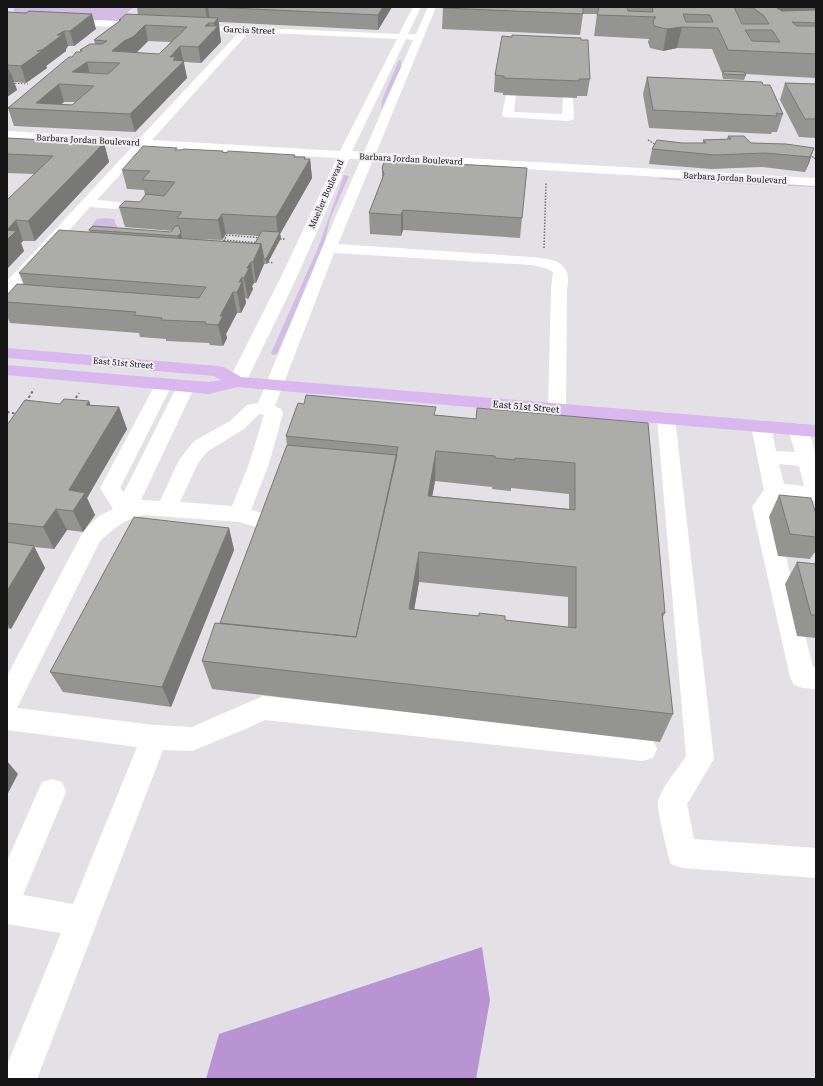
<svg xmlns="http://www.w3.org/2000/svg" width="823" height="1086" font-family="'Source Serif 4',serif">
	<rect width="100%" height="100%" fill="#e3e1e5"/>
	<path fill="#d3bde5" d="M13,7H134L117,21L16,18Z
		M399,60H401V67L381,110L382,100Z
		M344,175L349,176L330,219L323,248L277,354L273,355L271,353L318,248Z
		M661,178L816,185V187L717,183L658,179Z
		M105,218L114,219L118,229L87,231L97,219Z"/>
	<path fill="#b894d3" d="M482,947L490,1000L476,1079H206L219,1034Z"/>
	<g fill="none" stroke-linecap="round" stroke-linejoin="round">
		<path stroke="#727173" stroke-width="1" stroke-dasharray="1.5 1.5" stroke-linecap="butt" d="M12,83L28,84"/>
		<path stroke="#727173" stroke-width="1.5" stroke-dasharray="1.5 1.5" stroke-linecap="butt" d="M648,140L656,145
			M809,157H814L816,161
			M280,239H285
			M224,240L259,243
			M221,242H223L227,235L262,238
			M544,248L546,183
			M268,262L273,263"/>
		<path stroke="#727173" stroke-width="2" stroke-dasharray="2.5 2.5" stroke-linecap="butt" d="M26,402L34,389
			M73,402L79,393
			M7,412L18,414"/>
		<path fill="#fff" fill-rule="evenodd" d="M413,7H421L408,34H416L428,7H436L376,153L816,178V186L373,160L338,244L532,257C554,259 573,262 567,289L566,409L564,413L557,415L550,413L548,409L551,289L553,272L545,268L532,265L334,253L275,406L281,409L283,413L269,464L251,510L278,517L281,523L278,529L270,531L239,522L144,515C124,519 115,528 100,541L17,708L154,725L192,727L263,696L643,737L653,740L657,749L653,758L643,761L265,720L241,731L192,751L163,750L37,1079H7V1065L61,933L7,924V861L42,782L52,779L62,782L66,792L23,895L73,904L137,747L7,730V676L84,530L99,516L113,509L100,488L157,381L163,380L169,381L172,385L120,488L124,492L177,386L180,382L186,380L192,382L195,386L141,500L160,501L179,460L194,441L230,421L247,405L258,403L322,248L361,159H349L296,279L246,382L243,386L237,387L231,386L228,382L280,279L337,158L145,147L97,200L119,202L121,205L119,208L114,209L90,207L13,293L7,295V281L133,146L7,139V131L139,139L239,32L190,30L187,29L185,27L187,25L399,34ZM249,32L397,39L340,151L152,140ZM406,39L413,40L364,152L352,151ZM259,414L264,415L249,464L232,506L180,502L198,463L208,451L244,429Z
			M39,18L146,22L150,25L146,28L39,24L7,26V20Z
			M511,92L516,95L514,112L562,114L563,98L564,96H572L573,98L574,118L572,120L568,121L504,117L502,115L506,95Z
			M666,412L673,414L675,418L714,759L687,804L694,839L816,848V878L682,868L671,864C668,855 656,808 658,801C662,787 678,769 686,756L657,418L659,414Z
			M761,420L768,422L771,426L776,451L795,452L788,429L791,425L798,423L805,425C819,447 816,476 816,501L780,499L774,508L813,667H816V689L803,688L794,685L790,677L752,507L764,490L751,426L754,422ZM779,464L799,466L804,486L784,484Z"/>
		<path fill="#d9b8f0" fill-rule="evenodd" d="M7,348L218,366L224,367L241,377L816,425V437L237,387L209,394L7,375V365L209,382L221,380L214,376L7,358Z"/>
	</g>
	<path fill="#949491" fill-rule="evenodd" d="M137,7H392L378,30L219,22L220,34V35L221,42L201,63L184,62L187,78L135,132L14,126L8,108L72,57L80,52H81L80,50L95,44L94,40L119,21V20L138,15ZM148,41L171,42L159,54L136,53ZM64,102H75L72,105L61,104Z
		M443,7H816V78L745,74L746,75L744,80L723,79L722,75V73L712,49L677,48L663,51L650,48L648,42L649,39L594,36L597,14H583L580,35L442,29Z
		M7,12L96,29L74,46H68L66,49V51L46,66L47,68L26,83L14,82L17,90L7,97Z
		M495,75L590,79L587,96H577V98L503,95V93L494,92Z
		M647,77L763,85L783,114L777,132H772L771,134L649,128L643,94Z
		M785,83L816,84V138L799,137L780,100Z
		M728,136L751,143L814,148L809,163L805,172L761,167L711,169L649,164L652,149L682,143H703V140L727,139Z
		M7,138L104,143L109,162L35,241H23L21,243L24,251L7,269V200L35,174L7,173Z
		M177,150L305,157V159H310L312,178L280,234L281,238L267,264H264L256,283H254L252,286L253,289L248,299L245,298V299L246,303L241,313H237L226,334L227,338L223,346L210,345L209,343L166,341V339L140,337L139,333L10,323L7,316V295L24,285L19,273L90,232L89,230L171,232L172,231L125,227L119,207L140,202L145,195L144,190L127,189L122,170ZM226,234L259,236L255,243L193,239L222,240Z
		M382,168H527L520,238L403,230L401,236L370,234L369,213L382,179Z
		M89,401L90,405L119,407L127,429L87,498L95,515L83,532L67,530L54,549L34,547L45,568L11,629L7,628V425L60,404Z
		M436,415L476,419L648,423L665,613L662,619L673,714L660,742L212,689L202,661L220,623L287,445L286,436ZM435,481L492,487V489L511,491V488L569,494V509L432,496ZM419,582L568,597V627L505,620L414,610Z
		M779,495L816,514V553H814L810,559L778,556L769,517Z
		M229,528L234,550L171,707L63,692L50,672Z
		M797,562L816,564V638L797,636L785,584Z"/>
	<path fill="#787876" d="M205,7H208L210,22L209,23L210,34L215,30L214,23L218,18L220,34V35L221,42L201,63L198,47L205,26L208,23Z
		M383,7H392L378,30V15Z
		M747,7H816V23L792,22L776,10Z
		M92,14L96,29L74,46L70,31Z
		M145,25L148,41L136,53L112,51L124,41Z
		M682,27L677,48L663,51L667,29Z
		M64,31L68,46L66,49V51L46,66L47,68L26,83L21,66L37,51Z
		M180,46L187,78L135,132L130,114L170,57Z
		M87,62L91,79L72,72Z
		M7,66L10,74L11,73L17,90L7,97Z
		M59,84L64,102L54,110L36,103Z
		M104,143L109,162L35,241L28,221Z
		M814,148L809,163L805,172L810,157Z
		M305,157L306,166L310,159L312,178L280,234L281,238L267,264L266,259L278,237L276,217Z
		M403,210V230L401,236V215Z
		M222,214L226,234L222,240L218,220Z
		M16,220L23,241L21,243L24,251L7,269V230Z
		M181,233L182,238L179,242L178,236Z
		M261,244L264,264L256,283L253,262Z
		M251,262L254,283L252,286L253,289L248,299L244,278L247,268Z
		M242,277L246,303L241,313L237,292L239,282Z
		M233,292L237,313L226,334L227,338L223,346L218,325L220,316Z
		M89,401L97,423L86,405Z
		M119,407L127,429L87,498L95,515L83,532L73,511L69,490Z
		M436,451L435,481L427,526L428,496Z
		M56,509L67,530L54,549L43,527Z
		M229,528L234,550L171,707L162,687Z
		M34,546L45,568L11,629L7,623V591Z
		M419,552V582L409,638V609Z
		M7,761L18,774L7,795Z"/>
	<path fill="#acaca9" stroke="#787876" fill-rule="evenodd" d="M211,7H383L378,15Z
		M443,7H583V14L443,8Z
		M599,7H627L628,11L653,12L652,7H785L777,8L782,11L816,10V23L792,22L797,26H816V54L728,50L718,28L682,27L667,29L654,26L653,21L656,17L597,15ZM734,7L753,8L764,16L769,24H742ZM683,14L710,15L713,22H686ZM745,30H772L780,42L752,41Z
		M29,11L92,14L70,31H64L57,35H62L42,50L37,51H42L21,66L7,65V12L26,13Z
		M126,14L218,18L214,23H209L205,26H218L198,47L180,46L170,57H176L173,60L184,61L130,114L8,108L69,57H72L76,52H80L82,51L80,50L90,44H102L107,41L94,40L121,20H119ZM145,25L187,27L159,54L112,51L124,41L133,37ZM87,62L120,63L108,74L72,72ZM59,84L94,86L72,105L36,103Z
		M512,35L581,38V40H588L590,79H579V81L504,78V76L495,75L502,36L512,37Z
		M723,71L744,72L746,75L724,74Z
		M7,73H11L7,75Z
		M647,77L762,82L763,85H770L783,114L776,113L777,116L653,110Z
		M785,83L816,84V119H805Z
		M728,136H744L751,143L786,144L814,148L810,157L765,153L715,155L652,149L657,140L682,143H706L703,140L731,139Z
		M7,138L104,143L28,221L16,220L7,230V200L53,156L7,154Z
		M143,146L177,148L175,150H182L183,149L223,151L222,152L227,153L228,151L295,155L294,157H305L304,159H310L276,217L222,214L218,220L177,218L182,212L119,207L125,201L140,202L146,194L164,196L175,182L142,180L150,171L122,170Z
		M385,160L527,168L522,218L403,210L401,215L369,213L384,174L382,168Z
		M93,226L171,232L175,226H179L181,233L178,236L89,230Z
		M7,230L16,231L7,240Z
		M59,230L261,244L253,262H251L247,268H249L244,278L242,277L239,282H242L237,292H233L220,316H223L218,325L205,324L206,322L161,320L162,318L134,315L136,312L7,302V295L17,284L199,298L206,287L19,273Z
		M262,231L280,232L266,259H264L261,244L255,243Z
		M306,395L436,407L434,415L476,419L477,408L648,423L665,613H662L673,714L202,661L215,623L356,637L398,447L286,436L298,403L304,404ZM436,451L495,456V458L515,460V458L575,463V510L428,496ZM419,552L576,567V628L505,620V616L479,613V616L409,609Z
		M64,399L89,401L86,405L119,407L69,490L85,493L73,511L56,509L43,527L7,523V425L25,400L60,404Z
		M287,445L397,455L356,637L220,623Z
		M779,495L811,498L816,514V537L790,534Z
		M134,517L229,528L162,687L50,672Z
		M7,542L34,546L7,591Z
		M797,562L816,564V615H811Z"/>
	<g text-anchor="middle" stroke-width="4" stroke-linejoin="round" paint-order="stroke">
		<g font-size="9" fill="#141415" stroke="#f0eef2">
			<text transform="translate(249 30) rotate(2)" y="3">Garcia Street</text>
			<text transform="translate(88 140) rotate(3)" y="3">Barbara Jordan Boulevard</text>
			<text transform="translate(411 159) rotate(3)" y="3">Barbara Jordan Boulevard</text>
			<text transform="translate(735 178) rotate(3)" y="3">Barbara Jordan Boulevard</text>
			<text transform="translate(326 194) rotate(-66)" y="3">Mueller Boulevard</text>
			<text transform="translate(123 363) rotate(5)" y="3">East 51st Street</text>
		</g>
		<g font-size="10" fill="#141415" stroke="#f0eef2">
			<text transform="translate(526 406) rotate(5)" y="4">East 51st Street</text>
		</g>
	</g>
	<rect width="823" height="1086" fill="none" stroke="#141415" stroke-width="16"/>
</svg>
